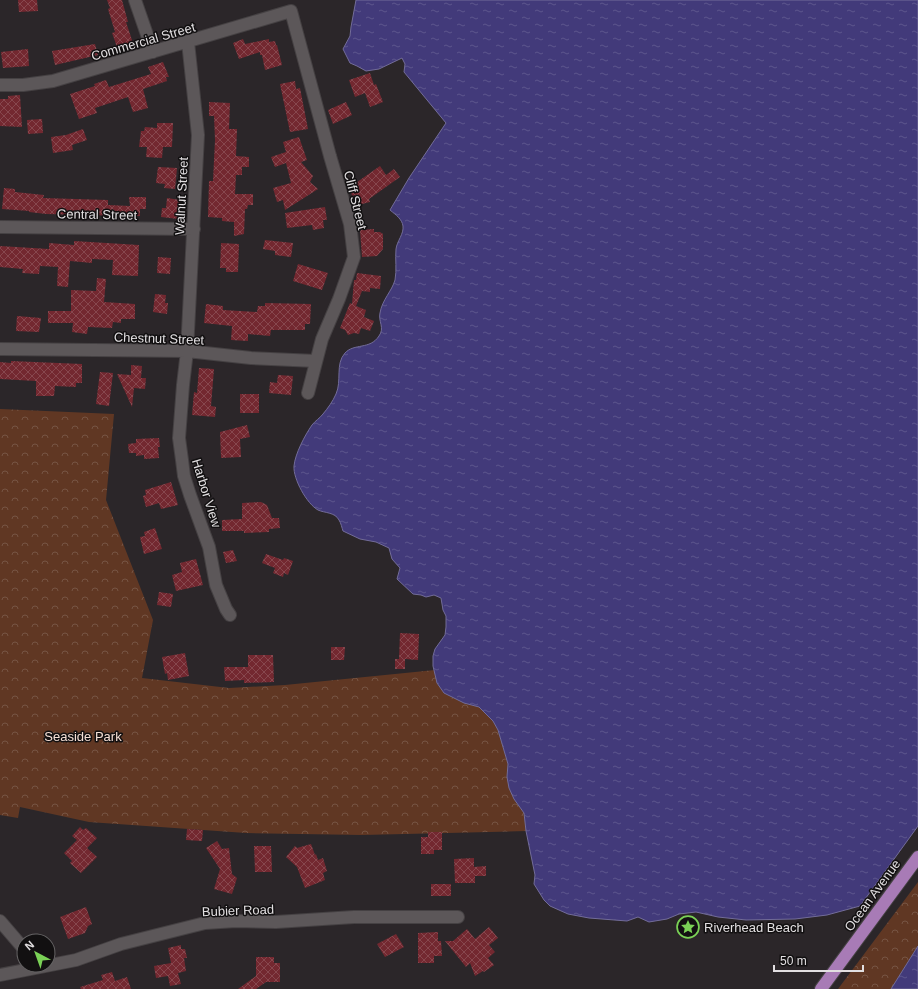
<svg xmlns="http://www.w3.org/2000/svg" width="918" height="989" font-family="Arial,sans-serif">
	<defs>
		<pattern id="forest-crowns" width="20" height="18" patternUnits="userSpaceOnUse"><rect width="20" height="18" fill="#603723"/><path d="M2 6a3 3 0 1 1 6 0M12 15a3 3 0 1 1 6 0" fill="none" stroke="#765443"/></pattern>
		<pattern id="water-ripples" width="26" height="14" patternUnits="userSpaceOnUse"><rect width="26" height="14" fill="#423a7a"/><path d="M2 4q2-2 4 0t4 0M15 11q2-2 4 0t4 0" fill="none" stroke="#5d568d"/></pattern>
		<pattern id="building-cross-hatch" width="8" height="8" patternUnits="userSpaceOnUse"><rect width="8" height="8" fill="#732830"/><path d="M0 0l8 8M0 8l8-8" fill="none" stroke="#87474e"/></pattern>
	</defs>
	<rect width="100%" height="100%" fill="#2b2629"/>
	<path fill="url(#forest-crowns)" d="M0,409L114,414L106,500L153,620L142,678L229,688L285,685L435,670L437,683L444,693L464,703L479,707L493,721L498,730L508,764L507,777L514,799L524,813L526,831L362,835L246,833L89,822L20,807L18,818L0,815Z
		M918,882V946L891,989H838Z"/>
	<path fill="url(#water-ripples)" stroke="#726c99" d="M356,0H918V826L860,906L827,915L795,919L746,920L718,917L696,912L679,914L667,919L649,922L638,917L627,921L589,918L568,914L550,906L544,900L534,884L535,875L526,831L524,813L514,799L509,788L507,777L508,764L498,730L493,721L479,707L464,703L444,693L437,683L433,666V656L435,649L445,635L446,627V616L443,610L441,598L434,595L426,597L421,595L413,594L397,579L400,568L392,559L389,548L376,542L360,539L343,531C342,528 341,523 339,520C335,512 324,513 318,510C307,504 293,479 294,466C295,454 305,435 312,425C315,421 320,418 323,414C328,408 333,401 336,394C342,381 335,364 345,353C354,343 370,350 379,336C385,328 378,321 380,313C382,300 392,291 395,280C397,270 395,259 396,249C397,241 404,234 403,226C402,219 396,215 390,210L409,178L446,123L404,72L405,64L402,58L379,69L366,71L357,66L350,63L343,49L350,36L351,27Z
		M918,946V989H891Z"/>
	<path fill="url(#building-cross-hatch)" d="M18,0H37L38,11L19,12Z
		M107,0H122L128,22H126L133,43L117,47L112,33L115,32L108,9L110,8Z
		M243,39L245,44L269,39V42L275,41L276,45H277L282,65L265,70L262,55H260V52L239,59L233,43Z
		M95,44L98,55L55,65L52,51Z
		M28,49L29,66L3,68L1,52Z
		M163,62L169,77H166L167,81L143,89L148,108L133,112L128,97L95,108L97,113L79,119L70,94L95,86L94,84L106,80L109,87L151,74L148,67Z
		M370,73L374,85L376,84L383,102L370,107L365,93L355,97L349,80Z
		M295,81L296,89L300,88L308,129L290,132L280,84Z
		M20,95L22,127L0,126V99H8V96Z
		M209,102L230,103L229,129H237L236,156L249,157V167H242V175H236L235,194H253V205H248L247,209H245L244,234L234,236V222L222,221V218L208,217L209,181H213L215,140L214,116H209Z
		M346,102L352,115L333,124L328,110Z
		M42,119L43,133L28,134L27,120Z
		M157,123H173L172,147H163L162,158L146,157L147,147H139L141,131H144L145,127L157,128Z
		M83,129L87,140L72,145L73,150L53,153L51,137L66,135Z
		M299,137L307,160L301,162L313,176L310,182L318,189L285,210L283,200L277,202L273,188L291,183L286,163L275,167L271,157L286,152L283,142Z
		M380,166L386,175L394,169L400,177L369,199L370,202L358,205L355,195L352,196L350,187Z
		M158,167L177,168L175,189L164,188L165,184L156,183Z
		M4,188L15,189V192L44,195L43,198L108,200V205L130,206L129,197H146V209H140V216H126L46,214L29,212V211L2,209Z
		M167,198L180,200L178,219L161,217L162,208H166Z
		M325,207L327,220H323L324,228L313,230L312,225L287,228L285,213Z
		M374,229V232H380L383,234V249L377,256L362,257L360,230Z
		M265,240L293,243L291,257L275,255V251L263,249Z
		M74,241L139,245L138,276L112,275L113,260L92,259V263L70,261L68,287L57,286L58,267L40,266L39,274L22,273L23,269L0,267V246L49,249V243L74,245Z
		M221,243L239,244L238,272H226V268H220Z
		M158,257L171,258L170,274L157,273Z
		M298,264L328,273L322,290L293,281Z
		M357,273L381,276L380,289L370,288V292L362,291L356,306L366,310L364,317L374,321L370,331L361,328L359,334L354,333L348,335L345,330L340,328L350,303L352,304L354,280H356Z
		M97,278L106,279L104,302L135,304V319H121V323L113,322L112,328L88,327L87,334L72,332L73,323H48V311H71V290L96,291Z
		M155,294L166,295L165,303H168L167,314L153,312Z
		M265,303L311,304L310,324H305V330H271L270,336L248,334V341L231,340L232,326L204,323L206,304L223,306V310L257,312L258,306H265Z
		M17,316L41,318L39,332L16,331Z
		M11,361L82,364V383H76V387L55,386L54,396H36V381L0,379V362L11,363Z
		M131,365L142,366L141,378H146L145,389L134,388L132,407L117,374L131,375Z
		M199,368L214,369L211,406L216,407L215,417L192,415L194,392L197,393Z
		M100,372L113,373L109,406L96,404Z
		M278,375L293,376L291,395L269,393L270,382L277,383Z
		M240,394H259V413H240Z
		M247,425L250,437L240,439L241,457L221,458L220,432Z
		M159,438L160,447H158L159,458L144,459V455L136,456V453H129L128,444L136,443V439Z
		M171,482L178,505L161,509L159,503L146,507L143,496L146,495L145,490Z
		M261,502L267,505L272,518H279L280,528L269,529V532L244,533V531H222V520L242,519V503Z
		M155,528L162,549L144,554L140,537L145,536L144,532Z
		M233,550L237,561L226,563L223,552Z
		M266,554L283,560L284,558L293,561L288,575L284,573L283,577L273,573L275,568L262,563Z
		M196,559L203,585L176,591L172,575L182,572L180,563Z
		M159,592L173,594L171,607L157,605Z
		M400,633L419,634L418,660L405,659V669H395V659H399Z
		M331,647H345L344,660H331Z
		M185,653L189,676L168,680L167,673L165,674L162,657Z
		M248,655H273L274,682L244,683V680L225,681L224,667H248Z
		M80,827L83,830L86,828L97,838L87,848L97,857L81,873L70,863L72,861L64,853L77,840L72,836Z
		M187,829L203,830L202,841L186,840Z
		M428,832H442V850H434V854H421V837H428Z
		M217,841L222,849L229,848L232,874L237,878L232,894L214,889L220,869L206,848Z
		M311,844L315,855L316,854L318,860L323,858L327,871L323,873L325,880L305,888L297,867L286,857L295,846L297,848Z
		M254,846H271L272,872H255Z
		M474,858V867L486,866V876H475V883H455L454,859Z
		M431,884H451V896H431Z
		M86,907L92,924L88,926L85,933L68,939L60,917Z
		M489,927L498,938L489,945L495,952L488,958L494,965L484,972L483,971L475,976L470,963L466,967L445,941H453L467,929L475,939Z
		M438,932V941H441L442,956H434V963H418V933Z
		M396,934L404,947L385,957L377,944Z
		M181,945V949H185L187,958H184L186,971L178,973L181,984L170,986L168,976L156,978L154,966L171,963L168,948Z
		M256,957H274V963H280V982H266L256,989H238L256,976Z
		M112,972L115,981L127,977L131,989H81L80,987L103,980L101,975Z"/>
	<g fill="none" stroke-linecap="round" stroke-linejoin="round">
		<g stroke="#454143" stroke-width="14">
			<path id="minor" d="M135,0L153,52
				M188,42L198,135L187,351L183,385L179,438L182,460L184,476L190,495L209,547L216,585L226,609L230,615
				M0,85H23L53,81L291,11L330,156L350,224L354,257L339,299L322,339L308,393
				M0,227L194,229
				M0,349L187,351L251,358L316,361
				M0,921L24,949
				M0,975L76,960L121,944L205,923L236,921L276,922L354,917H458"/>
		</g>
		<g stroke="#454143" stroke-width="14">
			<path id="major" d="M821,989L918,857"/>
		</g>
		<use href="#minor" stroke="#5c5759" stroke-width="12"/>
		<use href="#major" stroke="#a87bb6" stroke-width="12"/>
	</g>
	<defs>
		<g id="sight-ring" transform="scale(1.15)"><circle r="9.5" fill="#121011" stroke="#7ad156" stroke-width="1.5"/><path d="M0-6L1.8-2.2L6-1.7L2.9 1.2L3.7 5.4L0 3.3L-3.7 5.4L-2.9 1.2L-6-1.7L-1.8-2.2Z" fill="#7ad156"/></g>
	</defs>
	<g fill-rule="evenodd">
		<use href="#sight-ring" x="688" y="927"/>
	</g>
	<g text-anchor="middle" stroke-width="3" stroke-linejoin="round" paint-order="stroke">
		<g font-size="13" fill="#e2dfe1" stroke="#121011">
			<text transform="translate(143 41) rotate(-16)" y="5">Commercial Street</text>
			<text transform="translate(181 196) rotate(-87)" y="5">Walnut Street</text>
			<text transform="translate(356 200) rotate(76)" y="5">Cliff Street</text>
			<text transform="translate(97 214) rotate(1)" y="5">Central Street</text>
			<text transform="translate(159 338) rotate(2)" y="5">Chestnut Street</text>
			<text transform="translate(207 493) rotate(73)" y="5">Harbor View</text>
			<text transform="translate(872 895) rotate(-54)" y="5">Ocean Avenue</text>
			<text transform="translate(238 910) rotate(-2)" y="5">Bubier Road</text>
		</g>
		<g font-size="13" fill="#f5dfd5" stroke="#121011">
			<text x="83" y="741">Seaside Park</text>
		</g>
		<g font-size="13" fill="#e2dfe1" stroke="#121011" text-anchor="start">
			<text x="704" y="932">Riverhead Beach</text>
		</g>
	</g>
	<g transform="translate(36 953) rotate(319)"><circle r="19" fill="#121011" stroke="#656364"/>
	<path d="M0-3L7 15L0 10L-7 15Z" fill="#7ad156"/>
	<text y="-6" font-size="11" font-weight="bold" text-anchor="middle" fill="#e2dfe1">N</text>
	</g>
	<path d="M774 965v6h89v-6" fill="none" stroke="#e2dfe1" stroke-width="2"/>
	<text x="780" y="965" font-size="12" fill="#e2dfe1" stroke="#121011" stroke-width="3" paint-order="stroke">50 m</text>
</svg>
